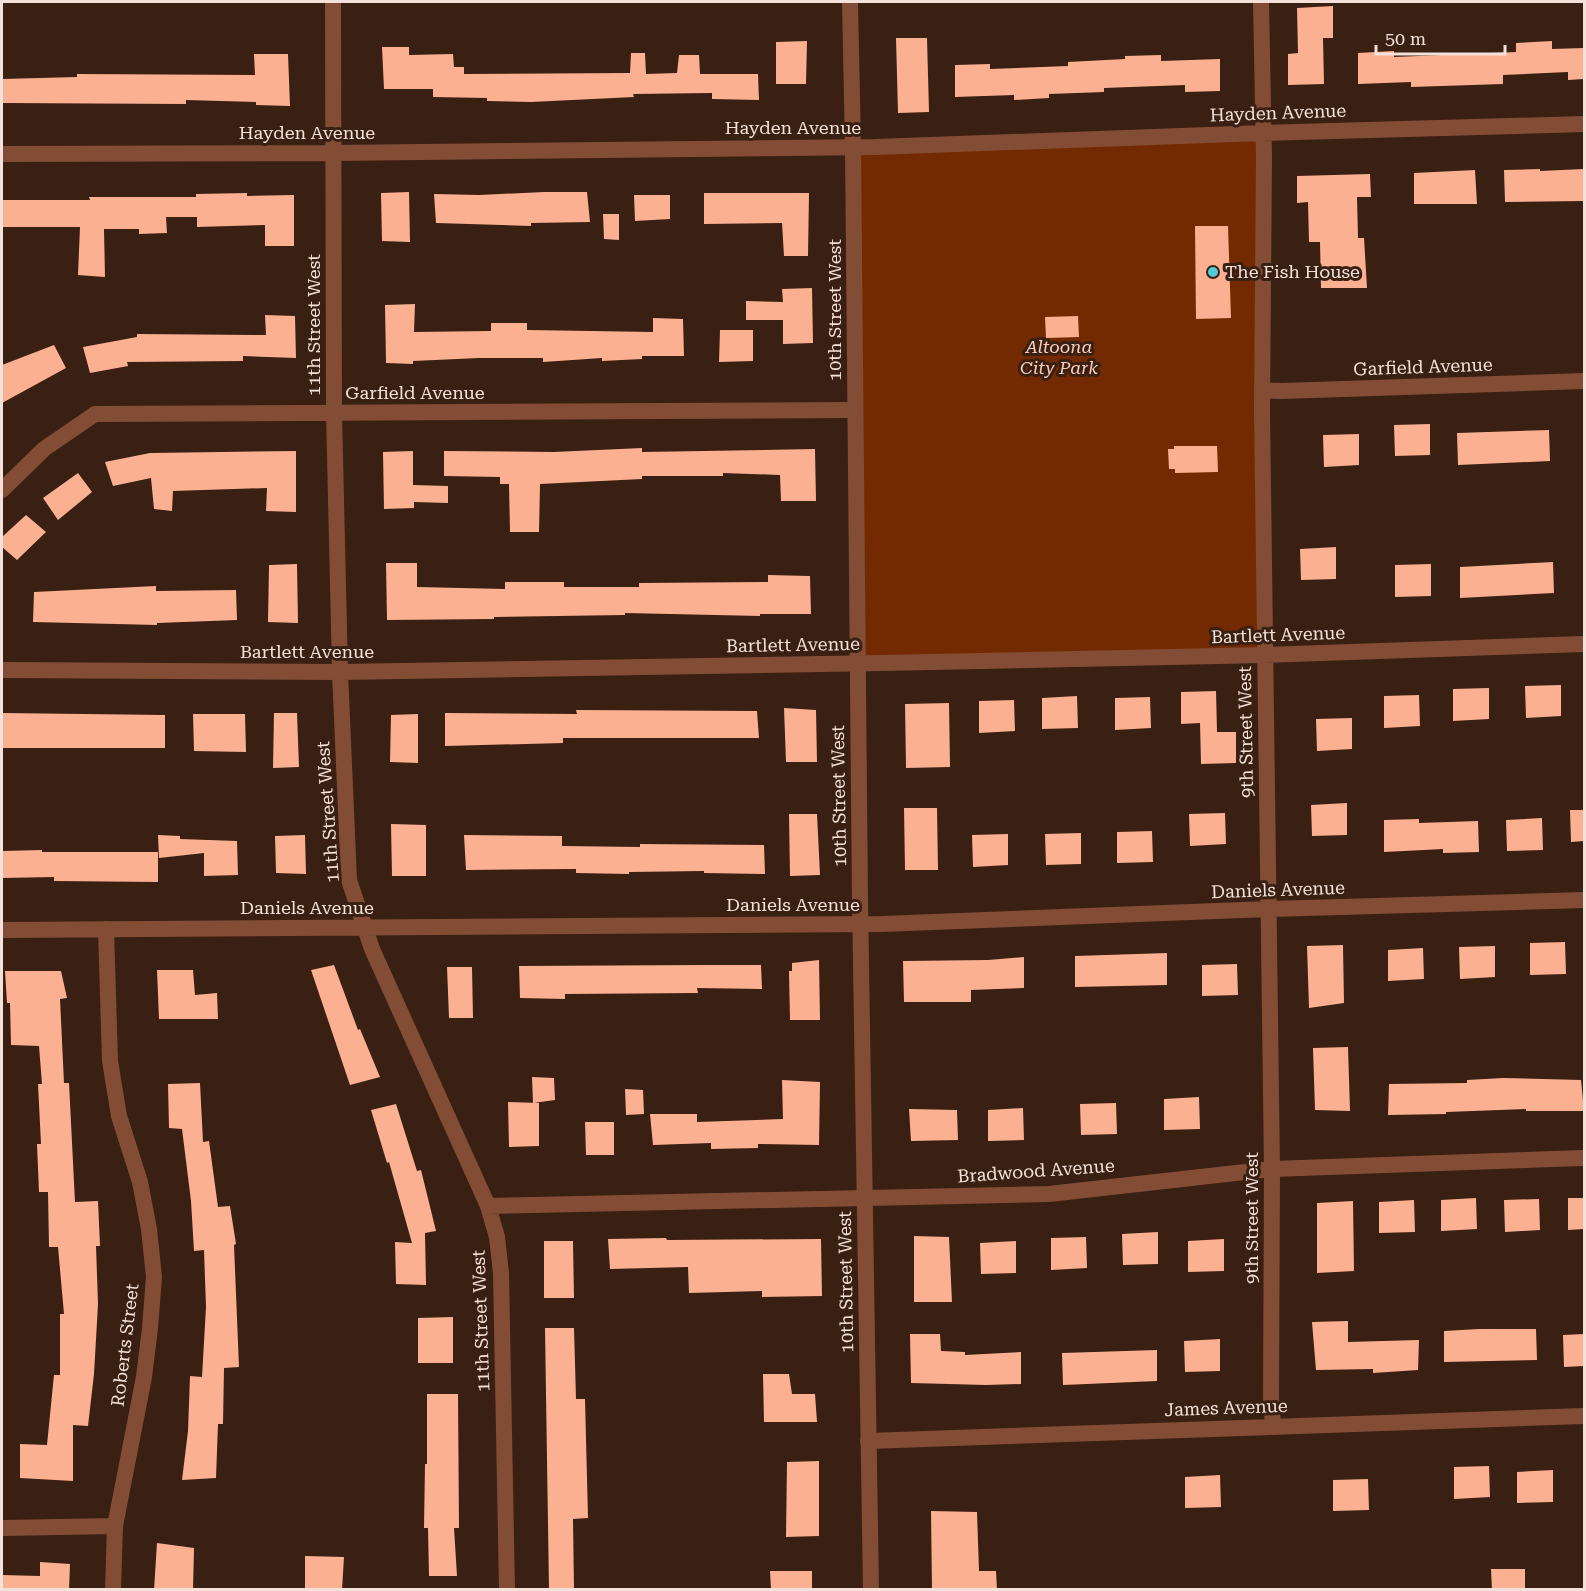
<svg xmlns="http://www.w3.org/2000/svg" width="1586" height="1591" font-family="'Roboto Serif',serif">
	<rect width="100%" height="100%" fill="#3a1f13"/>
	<path fill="#742a00" d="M1263,133L1265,655L858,663L853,147Z"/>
	<path fill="#fbb191" d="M1333,6V38H1323L1324,84L1288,85V54L1298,53L1297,8Z
		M896,38H927L929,112L898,113Z
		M807,41L806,84H776V42Z
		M1552,41V49L1584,48V79L1568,80V72L1503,75V84L1411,87V82L1358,84V53L1394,51V57L1516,52V43Z
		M382,47H409V55L453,54L454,67H464V74L630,73L631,53H645L646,74L677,73L679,55H699L700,74H758L759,100L712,99V93L633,94L634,97L531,102L487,101V98L433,97V89H384Z
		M254,54H288L290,106L256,105V102L186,100V104L2,103V79L77,77V74L255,75Z
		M1161,55V61L1220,59V91L1185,92V85L1104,88V92L1049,94V98L1014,100V95L955,97V65L990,64V69L1068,66V62L1125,59V56Z
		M1540,169V171L1584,169V201L1505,202L1504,170Z
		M1475,170L1477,204H1414V173Z
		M1370,174L1371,197H1357L1358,238H1364L1367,288H1321L1320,242H1309L1308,202L1297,203V176Z
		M409,192L410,242L382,241L381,193Z
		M544,192H587L590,222L531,223V226L436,223L434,194L479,195Z
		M247,193V196L294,195V246H265V225L197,227V217H166L167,233L139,234V229H104L105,277L78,275L80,227H2V200H90L89,197H196V194Z
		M704,193H809L808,256H784L782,223L704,224Z
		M634,195H670V219L635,221Z
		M603,214H619V240L604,239Z
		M1195,226H1228L1231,318L1196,319Z
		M812,288L813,343L783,344V320H746V301L783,302L782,289Z
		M415,304L414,332L491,331V323H527V330L653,332V318L683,319L684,356H642V359L602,361V358L543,362V358H479L413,361V364L386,363L385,305Z
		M265,315L295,316L296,358L243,356V361L127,362L128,366L90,373L83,347L137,337V334L266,335Z
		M1078,316L1079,337L1046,338L1045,317Z
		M720,330H753V361L719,362Z
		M54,345L66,368L2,403V365Z
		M1430,424V455L1395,456L1394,425Z
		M1549,430L1550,461L1458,465L1457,433Z
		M1359,434V465L1324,467L1323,435Z
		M1174,446H1217L1218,472L1175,473V469H1169L1168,449H1174Z
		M642,448V452L815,449L816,501H781L780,475L723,473V476H642V479L540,484L539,532H510L509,484H500V477L444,476V451L554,452Z
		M296,451V512L266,511L267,488L173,491L172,511L154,509L151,478L113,486L105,462L150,453Z
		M413,451V485L448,486V503L414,502V508L384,509L383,452Z
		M78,473L92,492L58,520L43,498Z
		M26,515L46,532L17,560L2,547V537Z
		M1336,547V579L1301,580L1300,549Z
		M1553,562L1554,593L1460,598V567Z
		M386,563H417V587L505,589V582H564V587H639V583L768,582V575L810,576L811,614H760V616L625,613V615L494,617V619L387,620Z
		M297,564L298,623L268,622L269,565Z
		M1431,564V596L1395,597V565Z
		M156,586V591L236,590L237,620L157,623V625L33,622L34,592Z
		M1561,685V716L1526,718L1525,686Z
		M1489,688V719L1453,721V689Z
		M1216,691L1217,732H1236V763L1201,764L1200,723L1181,724V692Z
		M1419,695L1420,726L1384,728V696Z
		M1077,696L1078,728L1042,729V698Z
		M1150,697L1151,728L1115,730V698Z
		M1014,700L1015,731L979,733V701Z
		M949,703L950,767L906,768L905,704Z
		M784,708L816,710L817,762H786Z
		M576,710L757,711L759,738H563V743L445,746V713L577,714Z
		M2,713L165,715V748H2Z
		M274,713H297L299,767L273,768Z
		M193,714H245L246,752L194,751Z
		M418,714V763L390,762L391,715Z
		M1352,718V749L1317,751L1316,719Z
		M1347,803V835L1312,836L1311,805Z
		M904,808H937L938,870H905Z
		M1570,810H1584V841L1571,842Z
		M1225,813L1226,844L1190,846L1189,814Z
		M789,814H817L820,875L790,876Z
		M1542,818L1543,850L1507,851L1506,820Z
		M1419,819V823L1478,821L1479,852L1443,853V849L1384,852V820Z
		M391,824L426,825V876H392Z
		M1152,831L1153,862L1117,863V832Z
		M1081,833V864L1046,865L1045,834Z
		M1008,834V865L973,867L972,835Z
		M158,835L180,836V839L237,841L238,875L204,876V853L159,858Z
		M305,835L306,874L276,873L275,836Z
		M464,835L562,836V846L640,847V844L764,845L765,874L704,873V871L629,872V874L576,873V869L466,870Z
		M42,850V852H158V882L54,881V877L2,878V851Z
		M1565,942L1566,974L1530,975V943Z
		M1343,945L1344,1003L1309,1008L1307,946Z
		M1495,946V977L1460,979L1459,947Z
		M1423,948L1424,979L1388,981V950Z
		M1167,953V985L1075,987V956Z
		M1024,957V988L971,990V1002H904L903,961L988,960Z
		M819,960L820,1020H790L789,971H792V963Z
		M1237,964L1238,995L1202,996V965Z
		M334,965L358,1030L360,1029L380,1077L350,1085L311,970Z
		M705,965H761L762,989L697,988L698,993L565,994V999L520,998L519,966Z
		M447,967H472L473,1018H449Z
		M157,970H193L195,995L217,993L218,1019H159Z
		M5,971H61L67,998L60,999L64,1083H69L75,1202L98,1201L100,1246H96L98,1304L94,1374L88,1426L73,1425V1481L20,1478V1444L47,1445L54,1375H60V1314H64L58,1247H49L48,1192H39L37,1144H41L38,1084H42L39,1046L11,1045L10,1003H7Z
		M1348,1047L1350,1111L1315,1110L1313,1048Z
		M532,1077L554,1078L555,1100L533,1103Z
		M1503,1078L1581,1080L1584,1111H1526V1109L1446,1112V1114L1388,1115L1389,1084L1467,1083V1080Z
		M782,1080L820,1082L819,1145L758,1144V1148L711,1149V1143L653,1145L650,1114H697V1122L783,1119Z
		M200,1083L203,1142L209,1141L218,1207L230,1206L236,1244L234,1245L239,1367L224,1368L223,1424H218L216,1478L182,1480L188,1431L190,1376L202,1377L206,1307L204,1250L194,1251L191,1201L182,1129L169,1128L168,1084Z
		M625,1089L643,1090L644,1114L626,1115Z
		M1199,1097L1200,1129L1164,1130V1099Z
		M508,1102L539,1103V1146L509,1147Z
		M1116,1103L1117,1134L1081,1135L1080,1104Z
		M396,1104L417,1171L421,1170L436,1231L425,1233L426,1285L396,1284L395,1242L412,1243L389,1162L387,1163L371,1110Z
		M1023,1108L1024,1140L988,1141V1110Z
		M909,1109L957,1110L958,1140L911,1141Z
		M585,1122H614V1155H586Z
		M1476,1198L1477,1229L1441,1231V1200Z
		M1568,1198H1584V1229L1568,1230Z
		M1539,1199L1540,1230L1505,1232L1504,1200Z
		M1414,1200L1415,1232L1379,1233V1202Z
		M1353,1201L1354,1271L1317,1273V1203Z
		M1158,1232V1264L1123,1265L1122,1234Z
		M914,1236L949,1237L952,1302H914Z
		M1086,1237L1087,1268L1051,1270V1238Z
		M666,1238L667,1240L821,1239L822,1296L762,1297V1291L689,1293L688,1267L610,1269L608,1239Z
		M1224,1239V1271L1188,1272V1241Z
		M544,1241H573L574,1298H544Z
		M1016,1241V1273L981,1274L980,1243Z
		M453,1317V1363H418V1318Z
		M1348,1321V1342L1419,1340L1418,1370L1373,1373V1369L1316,1370L1312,1322Z
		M545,1328H574L576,1399H585L588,1518L573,1519L574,1590H549Z
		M1479,1329H1536L1537,1360L1444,1362V1331Z
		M910,1334H940L941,1351L965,1352V1355L1021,1352V1384L986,1385L911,1383Z
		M1584,1334V1366L1564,1367L1563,1335Z
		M1220,1339V1371L1185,1372L1184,1341Z
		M1157,1350V1381L1063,1385L1062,1353Z
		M763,1374H789L792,1394H815L817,1422H764Z
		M427,1394H458L459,1528H454L457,1576H429L428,1528H424L425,1464H427Z
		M819,1461V1536L786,1537L787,1462Z
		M1489,1466L1490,1497L1454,1499V1467Z
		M1553,1470V1502L1517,1503V1472Z
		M1220,1475L1221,1507L1185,1508V1477Z
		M1368,1479L1369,1510L1333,1511V1480Z
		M931,1511L977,1512L979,1571H996L997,1590H932Z
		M157,1543L194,1548L193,1590H154Z
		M305,1556L344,1557L342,1590H305Z
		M40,1562L70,1564L69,1590H2V1575L40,1576Z
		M1491,1569H1525V1590H1492Z
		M770,1571H812V1590H771Z"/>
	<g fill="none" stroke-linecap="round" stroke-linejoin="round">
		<path stroke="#834d35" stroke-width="16" d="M333,2L334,413L340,672L349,880L372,949L488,1206L497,1237L501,1273L507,1590
			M1261,2L1264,158L1262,410L1272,1169L1271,1398L1273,1426
			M2,154L333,153L876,147L1263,133L1584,124
			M1262,390L1282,391L1584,381
			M2,490L44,449L95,414L855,410
			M2,670L340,672L881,663L1265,655L1584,644
			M106,929L110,1061L119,1116L140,1182L149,1229L154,1277L150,1328L144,1377L115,1526L113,1590
			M2,930L882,924L1268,909L1584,900
			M488,1206L1049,1194L1272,1169L1584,1158
			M868,1441L1584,1416
			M2,1528L115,1526"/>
		<path stroke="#834d35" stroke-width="16" d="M850,2L853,147L860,901L871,1590"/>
	</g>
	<circle fill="#53cbda" stroke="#3a1f13" stroke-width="2" cx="1213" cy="272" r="6"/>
	<g text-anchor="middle" stroke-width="6" stroke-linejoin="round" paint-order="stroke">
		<g font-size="18" fill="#f4e1d9" stroke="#3a1f13">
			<text transform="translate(1278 113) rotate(-2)" y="6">Hayden Avenue</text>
			<text x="793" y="134">Hayden Avenue</text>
			<text x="307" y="139">Hayden Avenue</text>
			<text transform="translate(835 310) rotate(-90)" y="6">10th Street West</text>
			<text transform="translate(314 325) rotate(-90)" y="6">11th Street West</text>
			<text transform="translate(1423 367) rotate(-2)" y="6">Garfield Avenue</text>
			<text x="415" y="399">Garfield Avenue</text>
			<text transform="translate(1278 635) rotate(-2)" y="6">Bartlett Avenue</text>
			<text transform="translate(793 645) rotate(-1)" y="6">Bartlett Avenue</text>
			<text x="307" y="658">Bartlett Avenue</text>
			<text transform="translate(1246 732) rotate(-91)" y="6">9th Street West</text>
			<text transform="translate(839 796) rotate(-91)" y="6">10th Street West</text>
			<text transform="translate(328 812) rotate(-94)" y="6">11th Street West</text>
			<text transform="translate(1278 890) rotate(-2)" y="6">Daniels Avenue</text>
			<text x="793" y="911">Daniels Avenue</text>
			<text x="307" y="914">Daniels Avenue</text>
			<text transform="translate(1036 1171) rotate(-4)" y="6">Bradwood Avenue</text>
			<text transform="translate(1252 1218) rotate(-90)" y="6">9th Street West</text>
			<text transform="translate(846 1282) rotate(-91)" y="6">10th Street West</text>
			<text transform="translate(481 1321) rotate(-92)" y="6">11th Street West</text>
			<text transform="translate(125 1345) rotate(-83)" y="6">Roberts Street</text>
			<text transform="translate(1226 1408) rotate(-2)" y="6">James Avenue</text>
		</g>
		<g font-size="18" fill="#f4e1d9" stroke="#3a1f13" text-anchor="start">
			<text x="1225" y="278">The Fish House</text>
		</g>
		<g font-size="18" font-style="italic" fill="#fdceba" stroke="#3a1f13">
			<text x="1059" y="353">Altoona<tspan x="1059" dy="21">City Park</tspan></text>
		</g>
	</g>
	<rect width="1586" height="1591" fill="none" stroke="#f4e1d9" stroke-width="6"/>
	<path d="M1376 45v9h129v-9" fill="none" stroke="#f4e1d9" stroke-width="3"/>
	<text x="1385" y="45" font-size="18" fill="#f4e1d9" stroke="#3a1f13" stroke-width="4.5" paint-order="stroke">50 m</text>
</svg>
